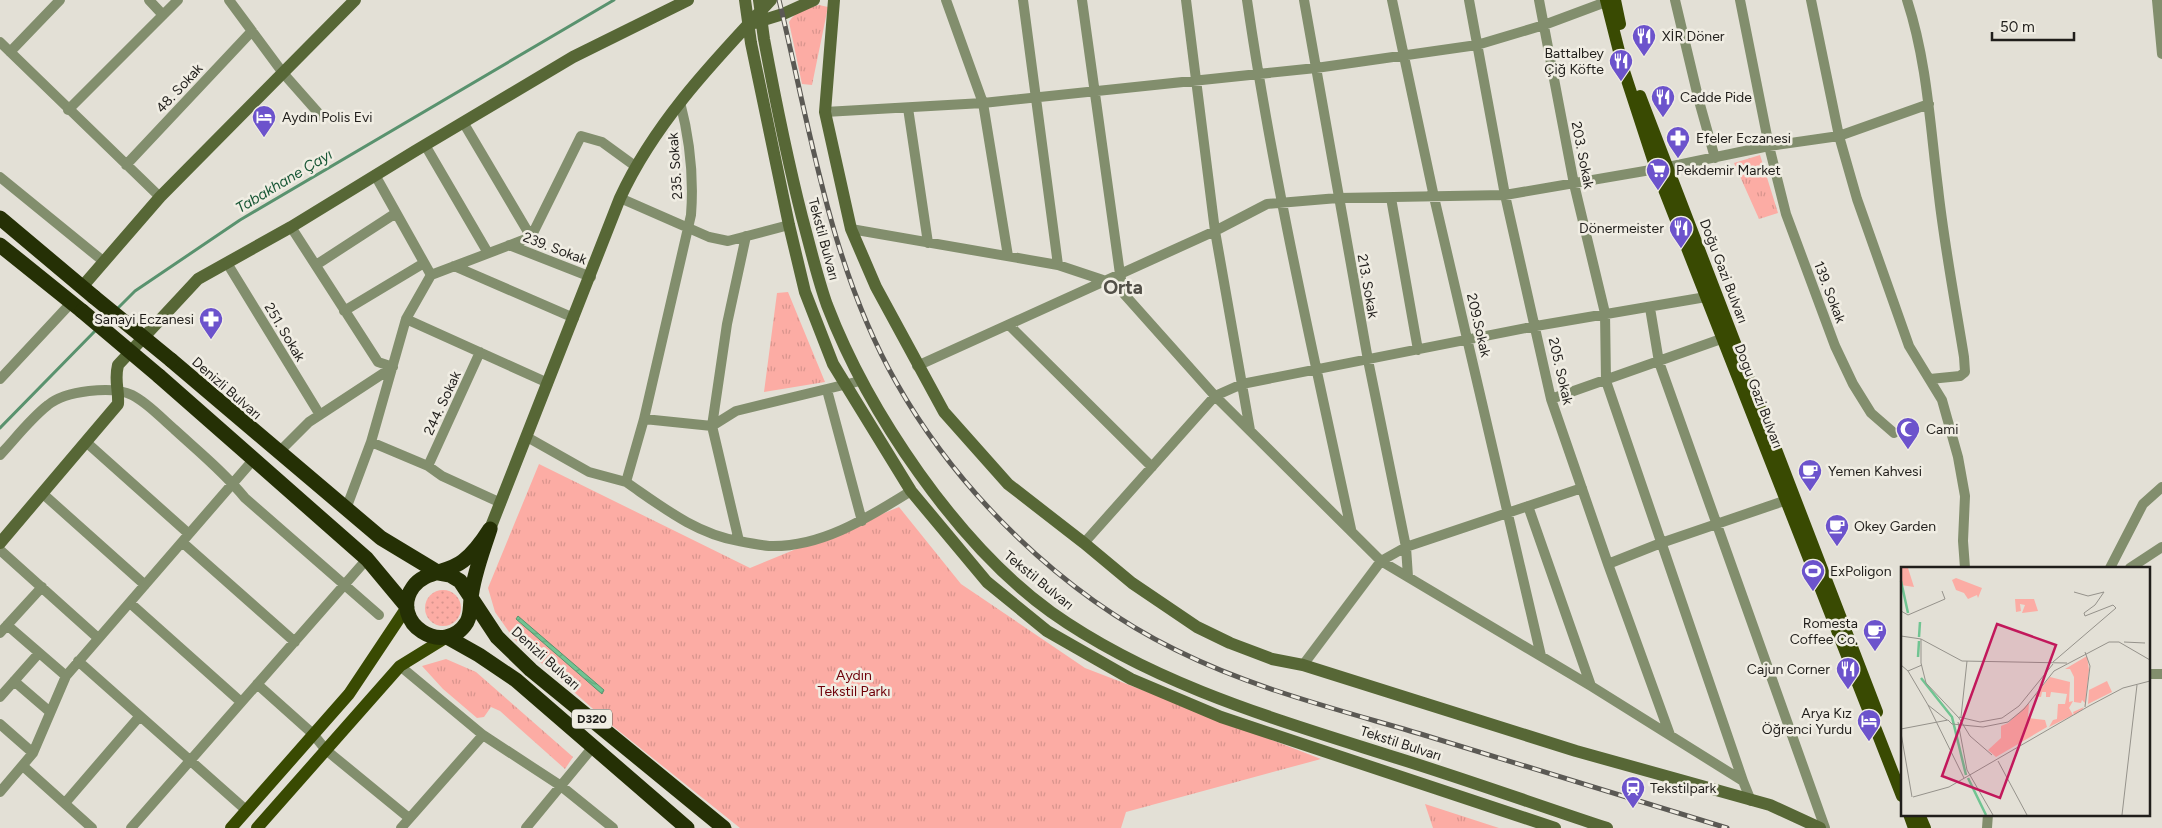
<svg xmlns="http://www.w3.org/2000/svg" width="2162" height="828" font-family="Figtree,sans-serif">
	<defs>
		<pattern id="grass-dots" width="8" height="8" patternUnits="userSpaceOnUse" patternTransform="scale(1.25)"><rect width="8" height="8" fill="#fcaca4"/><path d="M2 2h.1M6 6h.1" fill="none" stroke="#d8948d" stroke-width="1.8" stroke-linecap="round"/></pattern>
		<pattern id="park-tufts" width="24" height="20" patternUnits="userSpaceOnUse" patternTransform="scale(1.25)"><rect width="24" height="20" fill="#fcaca4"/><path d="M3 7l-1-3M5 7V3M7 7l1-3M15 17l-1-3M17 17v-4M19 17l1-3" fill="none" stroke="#d8948d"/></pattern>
		<pattern id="water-waves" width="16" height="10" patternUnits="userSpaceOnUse" patternTransform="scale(1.25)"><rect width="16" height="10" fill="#71c492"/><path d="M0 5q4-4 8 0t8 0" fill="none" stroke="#62a87d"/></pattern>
	</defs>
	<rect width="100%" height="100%" fill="#e3e0d6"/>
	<path fill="url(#grass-dots)" d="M425 608a18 18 0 1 1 36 0a18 18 0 1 1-36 0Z"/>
	<path fill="url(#park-tufts)" d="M819,5L828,7L812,85L802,84L789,22C795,11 808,8 819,5Z
		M1760,155L1778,213L1759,219L1734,163Z
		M788,292L825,382L764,392L777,293Z
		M539,464L750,568L899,507L961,584L1085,668L1321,759L1126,812L1121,828H740L609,723L514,639L495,612L488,588Z
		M446,659L476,672L573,757L565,769L500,711L491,707L484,717L477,718L443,689L422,666Z
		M1425,804L1499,828H1433Z"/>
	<path fill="url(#water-waves)" stroke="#59926e" d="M518,616L604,690L602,694L516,619Z"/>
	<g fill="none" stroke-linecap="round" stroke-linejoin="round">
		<path stroke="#59926e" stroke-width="3" d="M117,309L135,291L240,220L614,0
			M0,428L96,330"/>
		<path stroke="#828e6d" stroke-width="10" d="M149,0L163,15
			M229,0L283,73L321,116
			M946,0L983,103L1008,256
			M1023,0L1058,265
			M1082,0L1120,274L1124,294L1215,396L1381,561L1591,686L1743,781L1751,801
			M1186,0L1215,231L1250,430
			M1247,0C1273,178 1313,353 1351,529
			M1304,0L1368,360L1406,547L1408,577
			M1392,0L1434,197L1541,656
			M1469,0L1505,195L1551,399L1608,564L1670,735
			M1539,0L1574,184L1605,313L1606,381L1743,781
			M1675,0L1699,101L1715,158
			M1740,0L1769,146L1786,214L1835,346L1853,384L1871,413L1894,433
			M1811,0L1839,136L1857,199L1909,346L1942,400L1958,457L1965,496L1963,541L1965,568
			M1907,0C1927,61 1930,125 1938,188C1944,244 1955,301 1964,357L1965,372L1960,376L1930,379
			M2157,0L2162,54
			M0,42L160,197
			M10,52L60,0
			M908,108L928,243
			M68,110L178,0
			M825,112L983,103L1316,68L1477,45L1544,25L1611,0
			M463,122L531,237
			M425,145L488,253
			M126,165L252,31
			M375,175L431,275
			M0,177L103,261
			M620,198L709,237L728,241L789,225
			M1391,198L1418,350
			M851,229L1058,265L1103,280
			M509,245L591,277
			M227,263L320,415
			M316,265L396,213
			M454,266L574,318
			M1650,308L1659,362L1825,828
			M344,311L424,263
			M406,319L548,383
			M1009,325L1152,467
			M917,366L1215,231L1267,204L1338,198L1505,195L1668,167L1769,146L1839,136L1929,104
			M0,379L71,303
			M827,390L862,521
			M1551,399L1721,339
			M712,426L727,324L746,236
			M712,426L736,411L860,381
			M527,437L589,472L626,482L644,419L691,215C694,176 690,140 680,102
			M86,442L189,534
			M371,442L428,466L442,476L501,503
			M278,453L309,422L393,367L378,362L291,227
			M0,455C15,439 30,419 48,405C65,391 112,385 132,395C148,403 161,418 174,429C198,451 224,472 245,498L379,615
			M428,466L480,352
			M626,482C661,506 696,534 739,541L712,426L644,419
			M42,493L145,585
			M1528,506L1591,686
			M346,509L371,442L406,319L431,275L531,237L581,136L602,142L635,166
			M739,541C749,543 759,545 769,546C821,548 869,517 911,491
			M182,542L295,642
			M1084,543L1215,396L1242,384L1536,326L1706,297
			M0,550L98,638
			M1608,564L1661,543L1784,501
			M2110,568L2143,504L2162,487
			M2130,568L2162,547
			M130,603L241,702
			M7,625L66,676
			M0,633L42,587
			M78,661L246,810
			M1303,665L1381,561L1406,547L1582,488
			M400,666L483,735L561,786L613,828
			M2148,674H2162
			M14,681L50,712
			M257,684L313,734L326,750L409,818
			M0,697L39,653
			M0,724L33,753
			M23,766L92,828
			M0,792L33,753L66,676L253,460
			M65,803L139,717
			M131,828L367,559
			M401,828L483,735
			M526,828L592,748
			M1987,828L1988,814"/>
		<path stroke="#576736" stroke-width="12" d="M745,0L751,43L789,225L805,292L833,364L911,491L987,582L1047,631L1131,679L1221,717L1555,828
			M759,0C761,13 762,26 764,39C775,98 787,158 802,217C810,246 817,277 827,305C868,412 957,544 1051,612C1154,685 1278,720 1397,758C1468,780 1537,805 1607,828
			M834,0L825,112L851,229L876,287L944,412L1008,484L1084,543L1132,583L1197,627L1230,643L1272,659L1303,665L1576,751L1770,805L1820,828
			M754,23L783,14L814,0
			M82,287L160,197L355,0
			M490,529L620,198C655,122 714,61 771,0
			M0,543L118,404C119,388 114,381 118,365L198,279L291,227L415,151L573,57L688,0"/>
		<path stroke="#394a02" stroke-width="12" d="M1606,0L1624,71L1656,169L1902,796
			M1615,0L1620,24
			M1640,96L1877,712
			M1909,814L1914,828
			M1919,814L1925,828
			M231,828L349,694L407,607
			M257,828L400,666L447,637"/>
		<path stroke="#253005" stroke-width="15" d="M0,218L94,297
			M0,245L82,311
			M171,360L381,538L439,573L450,575L460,581L497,637L531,670L724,828
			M159,376L367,559L407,607
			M490,529C483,551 473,576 471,599C470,608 471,614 467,622C444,659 388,622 413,587C424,571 448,573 463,561C474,553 483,540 490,529Z
			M447,637L479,655L516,680L687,828"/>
		<g stroke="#5b5954" stroke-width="5">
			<path id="rail" d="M779,0C810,128 830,266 896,382C958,492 1062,594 1176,650C1254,689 1340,710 1424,735C1525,766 1626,797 1727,828"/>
		</g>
		<use href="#rail" stroke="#f0ede3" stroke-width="3" stroke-dasharray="9" stroke-linecap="butt"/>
		<path stroke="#253005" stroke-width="15" d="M94,297L171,360
			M82,311L159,376"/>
	</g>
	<defs>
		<g id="restaurant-pin" transform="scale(1.25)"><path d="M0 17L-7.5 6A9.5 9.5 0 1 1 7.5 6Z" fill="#6c53cc" stroke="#f0ede3"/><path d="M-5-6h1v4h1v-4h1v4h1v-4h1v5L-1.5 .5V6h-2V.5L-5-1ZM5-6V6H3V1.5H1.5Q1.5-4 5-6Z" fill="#fff"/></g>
		<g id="hotel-pin" transform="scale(1.25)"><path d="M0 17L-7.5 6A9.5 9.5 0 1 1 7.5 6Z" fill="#6c53cc" stroke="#f0ede3"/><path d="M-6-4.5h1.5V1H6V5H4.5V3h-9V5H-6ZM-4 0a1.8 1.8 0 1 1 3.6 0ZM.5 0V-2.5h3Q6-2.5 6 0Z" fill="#fff"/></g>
		<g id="pharmacy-pin" transform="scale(1.25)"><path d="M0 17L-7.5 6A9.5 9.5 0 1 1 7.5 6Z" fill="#6c53cc" stroke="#f0ede3"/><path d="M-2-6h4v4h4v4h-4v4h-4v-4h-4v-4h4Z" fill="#fff"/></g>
		<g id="supermarket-pin" transform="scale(1.25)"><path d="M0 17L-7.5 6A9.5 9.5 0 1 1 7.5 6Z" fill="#6c53cc" stroke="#f0ede3"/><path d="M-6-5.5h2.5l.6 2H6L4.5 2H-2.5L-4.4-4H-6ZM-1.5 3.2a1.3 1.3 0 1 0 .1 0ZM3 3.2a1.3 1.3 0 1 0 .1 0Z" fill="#fff"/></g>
		<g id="mosque-pin" transform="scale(1.25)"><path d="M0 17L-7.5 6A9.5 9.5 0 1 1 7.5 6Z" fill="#6c53cc" stroke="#f0ede3"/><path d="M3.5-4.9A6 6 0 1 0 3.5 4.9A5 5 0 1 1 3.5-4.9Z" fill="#fff"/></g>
		<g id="cafe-pin" transform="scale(1.25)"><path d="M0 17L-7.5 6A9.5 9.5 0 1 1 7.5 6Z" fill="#6c53cc" stroke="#f0ede3"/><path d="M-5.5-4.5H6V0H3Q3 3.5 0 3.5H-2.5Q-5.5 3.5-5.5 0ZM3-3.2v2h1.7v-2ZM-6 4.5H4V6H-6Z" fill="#fff"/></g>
		<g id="stadium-pin" transform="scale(1.25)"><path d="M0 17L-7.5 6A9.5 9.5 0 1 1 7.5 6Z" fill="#6c53cc" stroke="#f0ede3"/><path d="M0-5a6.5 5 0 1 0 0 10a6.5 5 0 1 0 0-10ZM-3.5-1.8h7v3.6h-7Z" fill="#fff"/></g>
		<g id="station-pin" transform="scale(1.25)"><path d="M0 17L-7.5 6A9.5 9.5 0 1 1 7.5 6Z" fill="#6c53cc" stroke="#f0ede3"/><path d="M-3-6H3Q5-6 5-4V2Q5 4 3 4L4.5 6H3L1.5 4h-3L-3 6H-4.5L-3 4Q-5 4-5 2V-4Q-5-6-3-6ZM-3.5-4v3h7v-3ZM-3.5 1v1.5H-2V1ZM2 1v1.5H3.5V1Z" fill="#fff"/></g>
	</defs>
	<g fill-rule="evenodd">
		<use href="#restaurant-pin" x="1644" y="36"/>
		<use href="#restaurant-pin" x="1621" y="61"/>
		<use href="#restaurant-pin" x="1663" y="97"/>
		<use href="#hotel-pin" x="264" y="117"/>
		<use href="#pharmacy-pin" x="1678" y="138"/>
		<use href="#supermarket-pin" x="1658" y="170"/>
		<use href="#restaurant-pin" x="1681" y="228"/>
		<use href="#pharmacy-pin" x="211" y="319"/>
		<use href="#mosque-pin" x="1908" y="429"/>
		<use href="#cafe-pin" x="1810" y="471"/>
		<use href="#cafe-pin" x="1837" y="526"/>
		<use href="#stadium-pin" x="1813" y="571"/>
		<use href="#cafe-pin" x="1875" y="631"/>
		<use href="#restaurant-pin" x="1848" y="669"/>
		<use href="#hotel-pin" x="1869" y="721"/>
		<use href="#station-pin" x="1633" y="788"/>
	</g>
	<g text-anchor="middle" stroke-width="5" stroke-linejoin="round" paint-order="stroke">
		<rect fill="#f0ede3" stroke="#5e5c57" stroke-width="1" x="572" y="709.5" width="40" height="19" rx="4"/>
		<g font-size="12" font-weight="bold" fill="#201e1b">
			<text x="592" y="723">D320</text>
		</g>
		<g font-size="14" fill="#201e1b" stroke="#f0ede3" text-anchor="start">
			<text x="1662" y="41">XİR Döner</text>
			<text x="1604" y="58" text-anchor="end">Battalbey<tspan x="1604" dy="16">Çiğ Köfte</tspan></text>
			<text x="1680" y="102">Cadde Pide</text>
			<text x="282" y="122">Aydın Polis Evi</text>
			<text x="1696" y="143">Efeler Eczanesi</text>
			<text x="1676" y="175">Pekdemir Market</text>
			<text x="1664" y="233" text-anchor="end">Dönermeister</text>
			<text x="194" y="324" text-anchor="end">Sanayi Eczanesi</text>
			<text x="1926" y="434">Cami</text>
			<text x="1828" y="476">Yemen Kahvesi</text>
			<text x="1854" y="531">Okey Garden</text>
			<text x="1830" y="576">ExPoligon</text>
			<text x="1858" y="628" text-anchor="end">Romesta<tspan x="1858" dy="16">Coffee Co.</tspan></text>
			<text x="1830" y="674" text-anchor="end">Cajun Corner</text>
			<text x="1852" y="718" text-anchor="end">Arya Kız<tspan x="1852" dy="16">Öğrenci Yurdu</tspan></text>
			<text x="1650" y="793">Tekstilpark</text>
		</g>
		<g font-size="14" fill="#201e1b" stroke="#f0ede3">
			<text transform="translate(179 88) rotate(-47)" y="5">48. Sokak</text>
			<text transform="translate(1583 155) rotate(79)" y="5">203. Sokak</text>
			<text transform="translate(675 166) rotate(-94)" y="5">235. Sokak</text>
			<text transform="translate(824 239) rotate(75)" y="5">Tekstil Bulvarı</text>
			<text transform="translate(555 248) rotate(21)" y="5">239. Sokak</text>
			<text transform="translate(1724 271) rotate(69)" y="5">Doğu Gazi Bulvarı</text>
			<text transform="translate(1368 286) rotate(80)" y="5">213. Sokak</text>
			<text transform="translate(1830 292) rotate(69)" y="5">139. Sokak</text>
			<text transform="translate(1479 325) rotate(77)" y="5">209.Sokak</text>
			<text transform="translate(285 332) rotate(59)" y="5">251. Sokak</text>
			<text transform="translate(1561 371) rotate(77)" y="5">205. Sokak</text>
			<text transform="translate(227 388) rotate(41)" y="5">Denizli Bulvarı</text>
			<text transform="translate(1759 396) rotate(69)" y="5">Dogu Gazi Bulvarı</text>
			<text transform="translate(442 403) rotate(-65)" y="5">244. Sokak</text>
			<text transform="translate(1039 580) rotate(39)" y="5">Tekstil Bulvarı</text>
			<text transform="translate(546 658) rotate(42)" y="5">Denizli Bulvarı</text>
			<text transform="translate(1401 743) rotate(18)" y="5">Tekstil Bulvarı</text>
		</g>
		<g font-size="14" fill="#6f0009" stroke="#f0ede3">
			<text x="854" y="680">Aydın<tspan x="854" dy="16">Tekstil Parkı</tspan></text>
		</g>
		<g font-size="15" font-style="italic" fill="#1a5837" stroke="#f0ede3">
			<text transform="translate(284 181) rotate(-31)" y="5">Tabakhane Çayı</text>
		</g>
		<g font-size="19" font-weight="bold" fill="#524f47" stroke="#f0ede3">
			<text x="1123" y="294">Orta</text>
		</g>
	</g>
	<g transform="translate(1901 567)">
		<rect width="249" height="249" fill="#e3e0d6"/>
		<path d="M114,32H133L137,44L121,46L124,38L119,37L120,44L115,45Z" fill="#fcaca4"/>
		<path d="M0,0H10L7,1L13,20L0,18ZM55,11L81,21L77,31L76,28L67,32L63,26L55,23L51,13ZM186,89L188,103L184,138L181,143L173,148L172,145L183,140L184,136L181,133L180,136L173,135V110L169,102H164ZM149,110L169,115L168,135L172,134L168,141L172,148L148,160L152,153L156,152L157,137H164L166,127L150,125L149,130H145V125H141L140,130L134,129ZM206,114L211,125L187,137L188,123ZM128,136L127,151L144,153L146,160L95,190L87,183L100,171V159L107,156Z" fill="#fcaca4"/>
		<path fill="none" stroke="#71c492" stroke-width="2.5" d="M0,14L7,46M18,70L19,55M17,90L18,74M20,111L51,150L65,208M67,211L85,248"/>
		<path fill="none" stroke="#95928b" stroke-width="1" d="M0,44L7,48L44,32L41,24M0,69L20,72L61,94L166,96M20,72V96L25,116L58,151L69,169L91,188M223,75L244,76M184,85L189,99L184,140M152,95L215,41L212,38L184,49L183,46L194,38L203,25L187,29L173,25M0,98L7,104L21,98M7,104L27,138L46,153M27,138L63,211M58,150L79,155L101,151L118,139L152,97M60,150L66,94M57,155L66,203L92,248M0,162L47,153L51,157L82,160L107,155L123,142L153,104L208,75H218L249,93M0,166L11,230M97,194L126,248M12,230L48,220L188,139L222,121L249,114M221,248L236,118"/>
		<path fill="#c2185b" fill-opacity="0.15" stroke="#c2185b" stroke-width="2.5" d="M96,57L155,78L99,231L41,209Z"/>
		<rect width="249" height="249" fill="none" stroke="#201e1b" stroke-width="2.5"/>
	</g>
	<path d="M1992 32v8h82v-8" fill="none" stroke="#201e1b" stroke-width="2.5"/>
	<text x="2000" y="32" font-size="15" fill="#201e1b" stroke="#f0ede3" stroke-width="4" paint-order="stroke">50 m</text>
</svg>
